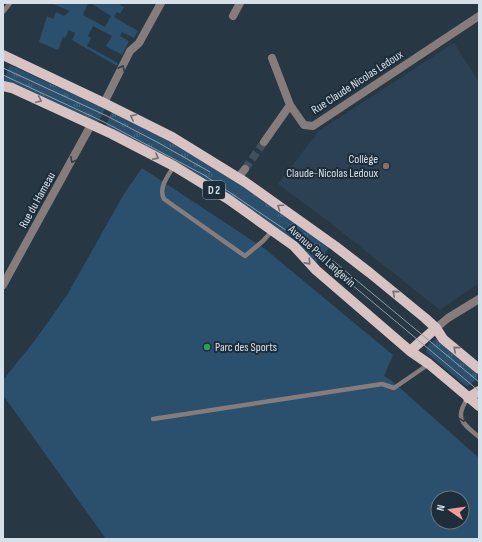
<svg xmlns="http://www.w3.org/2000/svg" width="482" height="542" font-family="'Sofia Sans Condensed',sans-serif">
	<defs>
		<pattern id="grass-tufts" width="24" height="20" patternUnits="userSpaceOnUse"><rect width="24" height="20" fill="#2b506e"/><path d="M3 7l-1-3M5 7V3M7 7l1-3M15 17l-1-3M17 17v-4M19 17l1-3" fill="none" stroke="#496983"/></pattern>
	</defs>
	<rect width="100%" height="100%" fill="#273744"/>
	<path fill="#2c4254" d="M454,43L479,82V283L440,310L328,221L278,184L319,131Z"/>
	<path fill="url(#grass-tufts)" d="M10,65L105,109L97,125L3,82Z
		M112,112L185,150L223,173L330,247L315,264L294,242L104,129Z
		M436,339H438L478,374L477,379L468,386L465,385L426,352L428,345Z"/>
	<path fill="#2b506e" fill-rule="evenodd" d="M51,3H88L83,15L105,27L111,16L90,3H121L120,5L124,7L120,14L117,12L114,17L138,31L134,38L122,32L120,36L129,41L122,55L106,46L112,36L93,26L88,36L91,38L87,46L118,63L117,66L72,40L75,33L69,30L65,38L63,37L58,50L39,42L47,16L53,19L56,12L64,16L70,11Z
		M142,168L265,249L393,355L384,376L392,381L479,458V539H106L3,395V380L36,339L67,295L124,194ZM438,498H462V522H438Z"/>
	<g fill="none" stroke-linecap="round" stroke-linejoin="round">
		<path stroke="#41505d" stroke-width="8" stroke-dasharray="8 4" stroke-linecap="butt" d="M245,169L264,142"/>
		<path stroke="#877c7c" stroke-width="4.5" d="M3,12L10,3
			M174,166C168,176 158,188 164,199L245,256L263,241L272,231
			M468,398C454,418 462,423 479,437
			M153,419L382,384L394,388L429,364"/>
		<path stroke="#877c7c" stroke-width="8" d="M233,16L240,3
			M272,58L290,105
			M104,103L130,51L139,43L161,3
			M264,142L290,105L304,125L313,126L479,16
			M238,178L245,169
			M3,285L91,125
			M436,328L448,318L479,299"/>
		<path stroke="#d9c2c2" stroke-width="10" d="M3,55L104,103L172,137L245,182L335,246L370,273L425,318L436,328L443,339L479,369
			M3,86L12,88L112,134L174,166L228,199L294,246L316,270L410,351L429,364L479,406
			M410,351L436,328
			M468,398L479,391"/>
		<path stroke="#8f9ba6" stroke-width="1" d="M3,68L107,116L157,142L210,172
			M3,75L104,122L204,175L290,233L479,391
			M308,240L479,382"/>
	</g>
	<defs><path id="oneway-chevron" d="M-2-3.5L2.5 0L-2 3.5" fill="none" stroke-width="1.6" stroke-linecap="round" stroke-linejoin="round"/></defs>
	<g stroke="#323d47">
		<use href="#oneway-chevron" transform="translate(122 68) rotate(-63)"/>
		<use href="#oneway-chevron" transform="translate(73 160) rotate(119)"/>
		<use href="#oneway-chevron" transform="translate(463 419) rotate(69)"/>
	</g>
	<g stroke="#727077">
		<use href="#oneway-chevron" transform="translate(39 100) rotate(25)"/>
		<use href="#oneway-chevron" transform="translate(133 117) rotate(-153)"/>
		<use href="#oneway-chevron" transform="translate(156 157) rotate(27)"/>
		<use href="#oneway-chevron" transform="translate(280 207) rotate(-145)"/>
		<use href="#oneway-chevron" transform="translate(308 262) rotate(48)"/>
		<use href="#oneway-chevron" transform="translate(395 293) rotate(-140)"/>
		<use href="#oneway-chevron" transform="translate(456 349) rotate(-139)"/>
	</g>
	<circle fill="#8d6e63" stroke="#1d2d3a" stroke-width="1.5" cx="386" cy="166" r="4"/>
	<circle fill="#2e9e5b" stroke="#1d2d3a" stroke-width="1.5" cx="207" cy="347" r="4"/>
	<g text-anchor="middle" stroke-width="4" stroke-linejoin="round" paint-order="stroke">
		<rect fill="#1d2d3a" stroke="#9eaab4" stroke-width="1" x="203" y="181" width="22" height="18" rx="3"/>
		<g font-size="11" font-weight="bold" fill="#d6e0e9">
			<text x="214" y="194">D 2</text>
		</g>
		<g font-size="12" fill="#d6e0e9" stroke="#1d2d3a">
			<text transform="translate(357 82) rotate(-33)" y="4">Rue Claude Nicolas Ledoux</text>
			<text transform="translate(37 200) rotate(-61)" y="4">Rue du Hameau</text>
			<text transform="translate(322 256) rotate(42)" y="4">Avenue Paul Langevin</text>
		</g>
		<g font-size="12" fill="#d6e0e9" stroke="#1d2d3a" text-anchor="end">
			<text x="378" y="163">Collège<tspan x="378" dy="14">Claude-Nicolas Ledoux</tspan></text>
			<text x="215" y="351" text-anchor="start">Parc des Sports</text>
		</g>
	</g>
	<rect width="482" height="542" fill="none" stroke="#d6e0e9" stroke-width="8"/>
	<g transform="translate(450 510) rotate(283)"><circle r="19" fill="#1d2d3a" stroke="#677580"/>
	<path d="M0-3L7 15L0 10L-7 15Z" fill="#f59b9d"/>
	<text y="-6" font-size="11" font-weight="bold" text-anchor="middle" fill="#d6e0e9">N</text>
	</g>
</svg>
